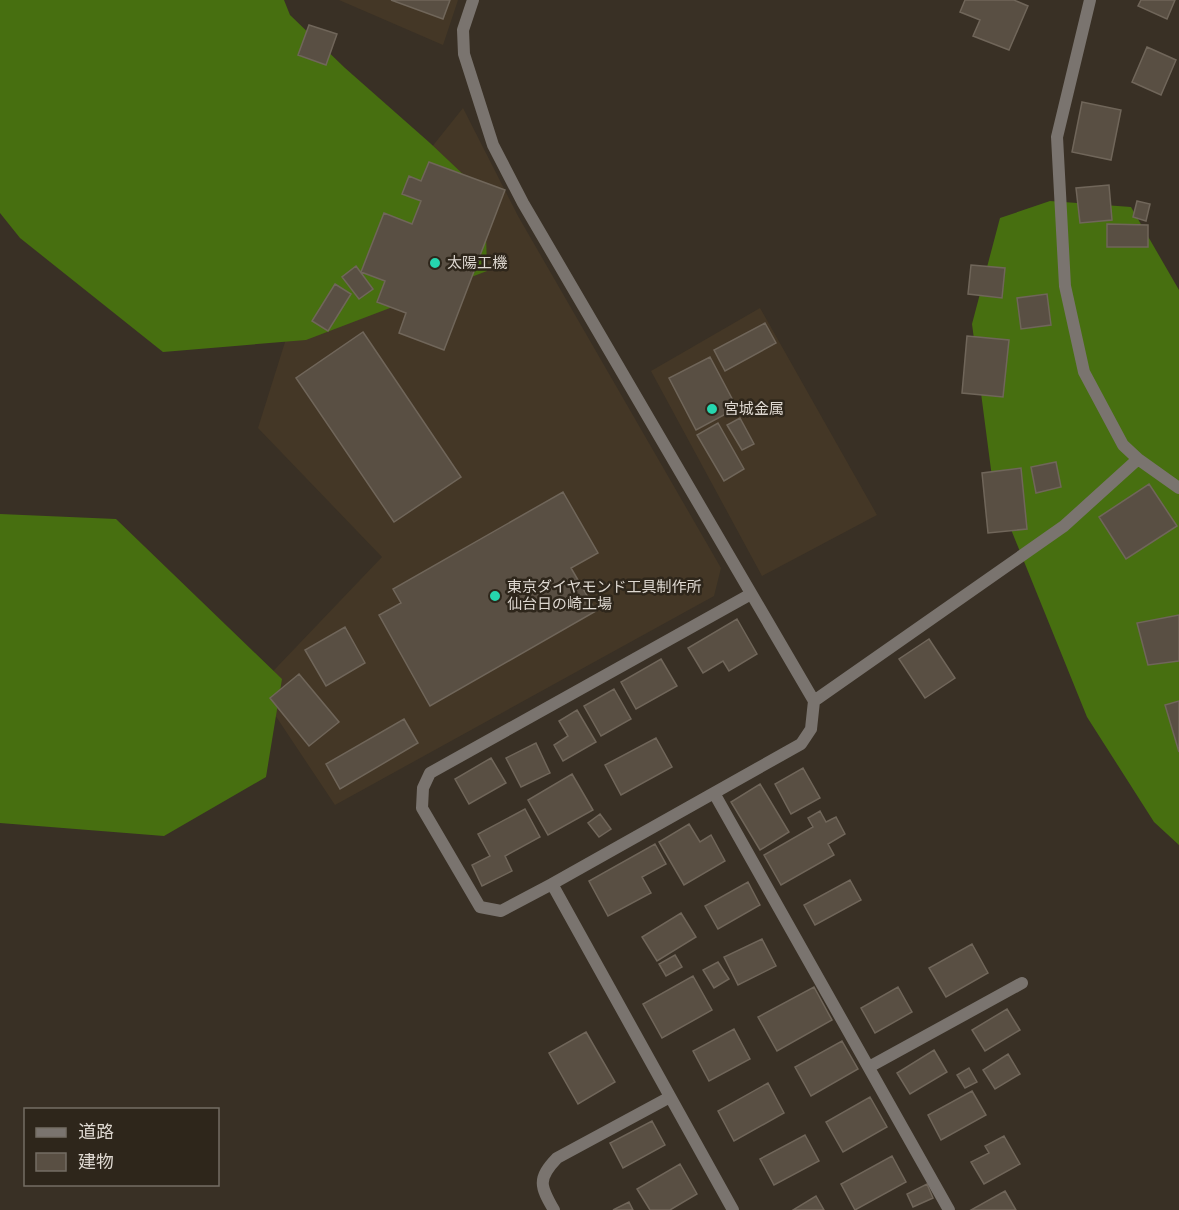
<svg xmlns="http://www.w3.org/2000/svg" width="1179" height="1210" font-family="'Titillium Web','Noto Sans JP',sans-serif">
	<rect width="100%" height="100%" fill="#393025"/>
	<path fill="#443726" d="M339,0H458L443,45Z
		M463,108L518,216L721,568L714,596L335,805L257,688L382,557L258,428L291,323Z
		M760,308L877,515L762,576L651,371Z"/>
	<path fill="#476f10" d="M0,0H284L290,15L345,68L430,143L485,195L487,271L306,340L163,352L20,238L0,213Z
		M1050,201L1131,207L1179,290V845L1154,822L1087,717L993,485L972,324L1000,218Z
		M0,514L116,519L282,679L266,777L164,836L0,823Z"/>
	<path fill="#594f43" stroke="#70665a" stroke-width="1.5" d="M391,0H450L443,19Z
		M965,0H1014L1028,6L1009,50L973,36L980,20L960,12Z
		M1141,0H1175L1167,19L1138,6Z
		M309,25L337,34L326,65L298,55Z
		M1147,47L1176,60L1161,95L1132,82Z
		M1082,102L1121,110L1111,160L1072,152Z
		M429,162L505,190L444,350L399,333L406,313L377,302L385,281L361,272L384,213L412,224L421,201L402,194L409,176L421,181Z
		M1109,185L1112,220L1080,223L1076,188Z
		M1137,201L1150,204L1146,221L1133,217Z
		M1107,224L1148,225V247H1107Z
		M971,265L1005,268L1002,298L968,294Z
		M356,266L373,289L359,299L342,277Z
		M335,284L351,294L328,331L312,321Z
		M1047,294L1051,325L1021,329L1017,298Z
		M765,323L776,343L725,371L714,350Z
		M363,332L461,477L394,522L296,378Z
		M967,336L1009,340L1003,397L962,393Z
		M710,357L737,408L696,430L669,378Z
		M740,418L754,444L742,450L727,425Z
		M718,423L744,469L724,481L697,435Z
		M1056,462L1061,487L1036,493L1031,467Z
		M1021,468L1027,529L988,533L982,473Z
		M1149,484L1177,526L1126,559L1099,517Z
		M563,492L598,553L571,568L596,611L430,706L379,615L401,603L393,589Z
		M1179,615V661L1148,665L1137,623Z
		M737,619L757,654L729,671L723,661L703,673L688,648Z
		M345,627L365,663L326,686L305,650Z
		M929,639L955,678L925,698L899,659Z
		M661,659L677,686L636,709L621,682Z
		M299,674L339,722L309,746L270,698Z
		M614,689L631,719L601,736L584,706Z
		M1179,701V752L1165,705Z
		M577,710L596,742L563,761L554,745L568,736L559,721Z
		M404,719L418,743L340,789L326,764Z
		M656,738L672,767L621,795L605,765Z
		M536,743L550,773L521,787L506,758Z
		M491,758L506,783L469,804L455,779Z
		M803,768L820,798L791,814L775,784Z
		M572,774L593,810L548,835L528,800Z
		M760,784L789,832L760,850L731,802Z
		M525,809L540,837L505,856L512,871L482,886L472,865L490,856L478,834Z
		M820,811L826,822L836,817L845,834L828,844L834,855L781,885L764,855L813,827L808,818Z
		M600,814L611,829L599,837L588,823Z
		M689,824L700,842L711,835L725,861L684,885L659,842Z
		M655,844L666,864L642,877L651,893L608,916L589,881Z
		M850,880L861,900L815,925L804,905Z
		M748,882L760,905L718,929L705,906Z
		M681,913L696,937L657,961L642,937Z
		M762,939L776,966L738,985L724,957Z
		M972,944L988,973L946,997L929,968Z
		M675,955L682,967L666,976L659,964Z
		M718,962L729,979L714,988L703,970Z
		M693,976L712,1010L662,1038L643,1004Z
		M814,987L832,1020L777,1051L758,1017Z
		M898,987L912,1012L875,1033L861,1008Z
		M1007,1009L1020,1030L985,1051L972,1030Z
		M734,1029L750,1059L709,1081L693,1051Z
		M586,1032L615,1082L578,1104L549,1053Z
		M842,1041L858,1069L811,1096L795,1067Z
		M934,1050L947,1072L910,1094L897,1073Z
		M1008,1054L1020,1074L995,1089L983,1070Z
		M969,1068L977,1082L965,1088L957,1075Z
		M768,1083L784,1113L734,1141L718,1111Z
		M972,1091L986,1115L941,1140L928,1115Z
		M870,1097L887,1127L843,1152L826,1122Z
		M652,1121L665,1145L623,1168L610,1143Z
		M805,1135L819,1161L774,1185L760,1159Z
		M1004,1136L1020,1164L984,1184L971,1162L989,1153L985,1146Z
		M892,1156L906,1182L855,1210L841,1184Z
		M680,1164L697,1194L670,1210H650L637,1189Z
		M927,1184L933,1198L913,1207L907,1194Z
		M1005,1191L1016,1210H971Z
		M816,1196L824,1210H793Z
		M629,1202L633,1210H613Z"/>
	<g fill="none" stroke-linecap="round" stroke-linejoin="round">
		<path stroke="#7a746f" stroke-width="12" d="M473,0L463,30L464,54L493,145L523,203L814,701L811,729L801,744L552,884L733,1210
			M1090,0L1057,137L1065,286L1084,372L1123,445L1138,459L1179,488
			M814,701L1064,526L1138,459
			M714,793L949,1210
			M552,884L501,911L480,907L422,808L423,788L430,773L751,594
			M869,1067L1022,983
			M554,1210C540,1186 537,1179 557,1158L670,1097"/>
	</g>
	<g fill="#26d5ae" stroke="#2e261b" stroke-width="2">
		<circle cx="435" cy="263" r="6"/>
		<circle cx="712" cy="409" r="6"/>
		<circle cx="495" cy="596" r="6"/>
	</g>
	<g text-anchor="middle" stroke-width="5" stroke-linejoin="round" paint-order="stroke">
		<g font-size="15" fill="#ded8d1" stroke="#2e261b" text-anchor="start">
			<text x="447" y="268">太陽工機</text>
			<text x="724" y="414">宮城金属</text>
			<text x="507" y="592">東京ダイヤモンド工具制作所<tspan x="507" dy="17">仙台日の崎工場</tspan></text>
		</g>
	</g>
	<rect x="24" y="1108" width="195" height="78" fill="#2e261b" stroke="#746d64" stroke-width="1.5"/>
	<rect x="36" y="1128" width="30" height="9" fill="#7a746f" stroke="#746d64" stroke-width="1.5"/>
	<text x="78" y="1138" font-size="18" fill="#ded8d1">道路</text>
	<rect x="36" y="1153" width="30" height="18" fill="#594f43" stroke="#746d64" stroke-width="1.5"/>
	<text x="78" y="1168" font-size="18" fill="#ded8d1">建物</text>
</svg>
